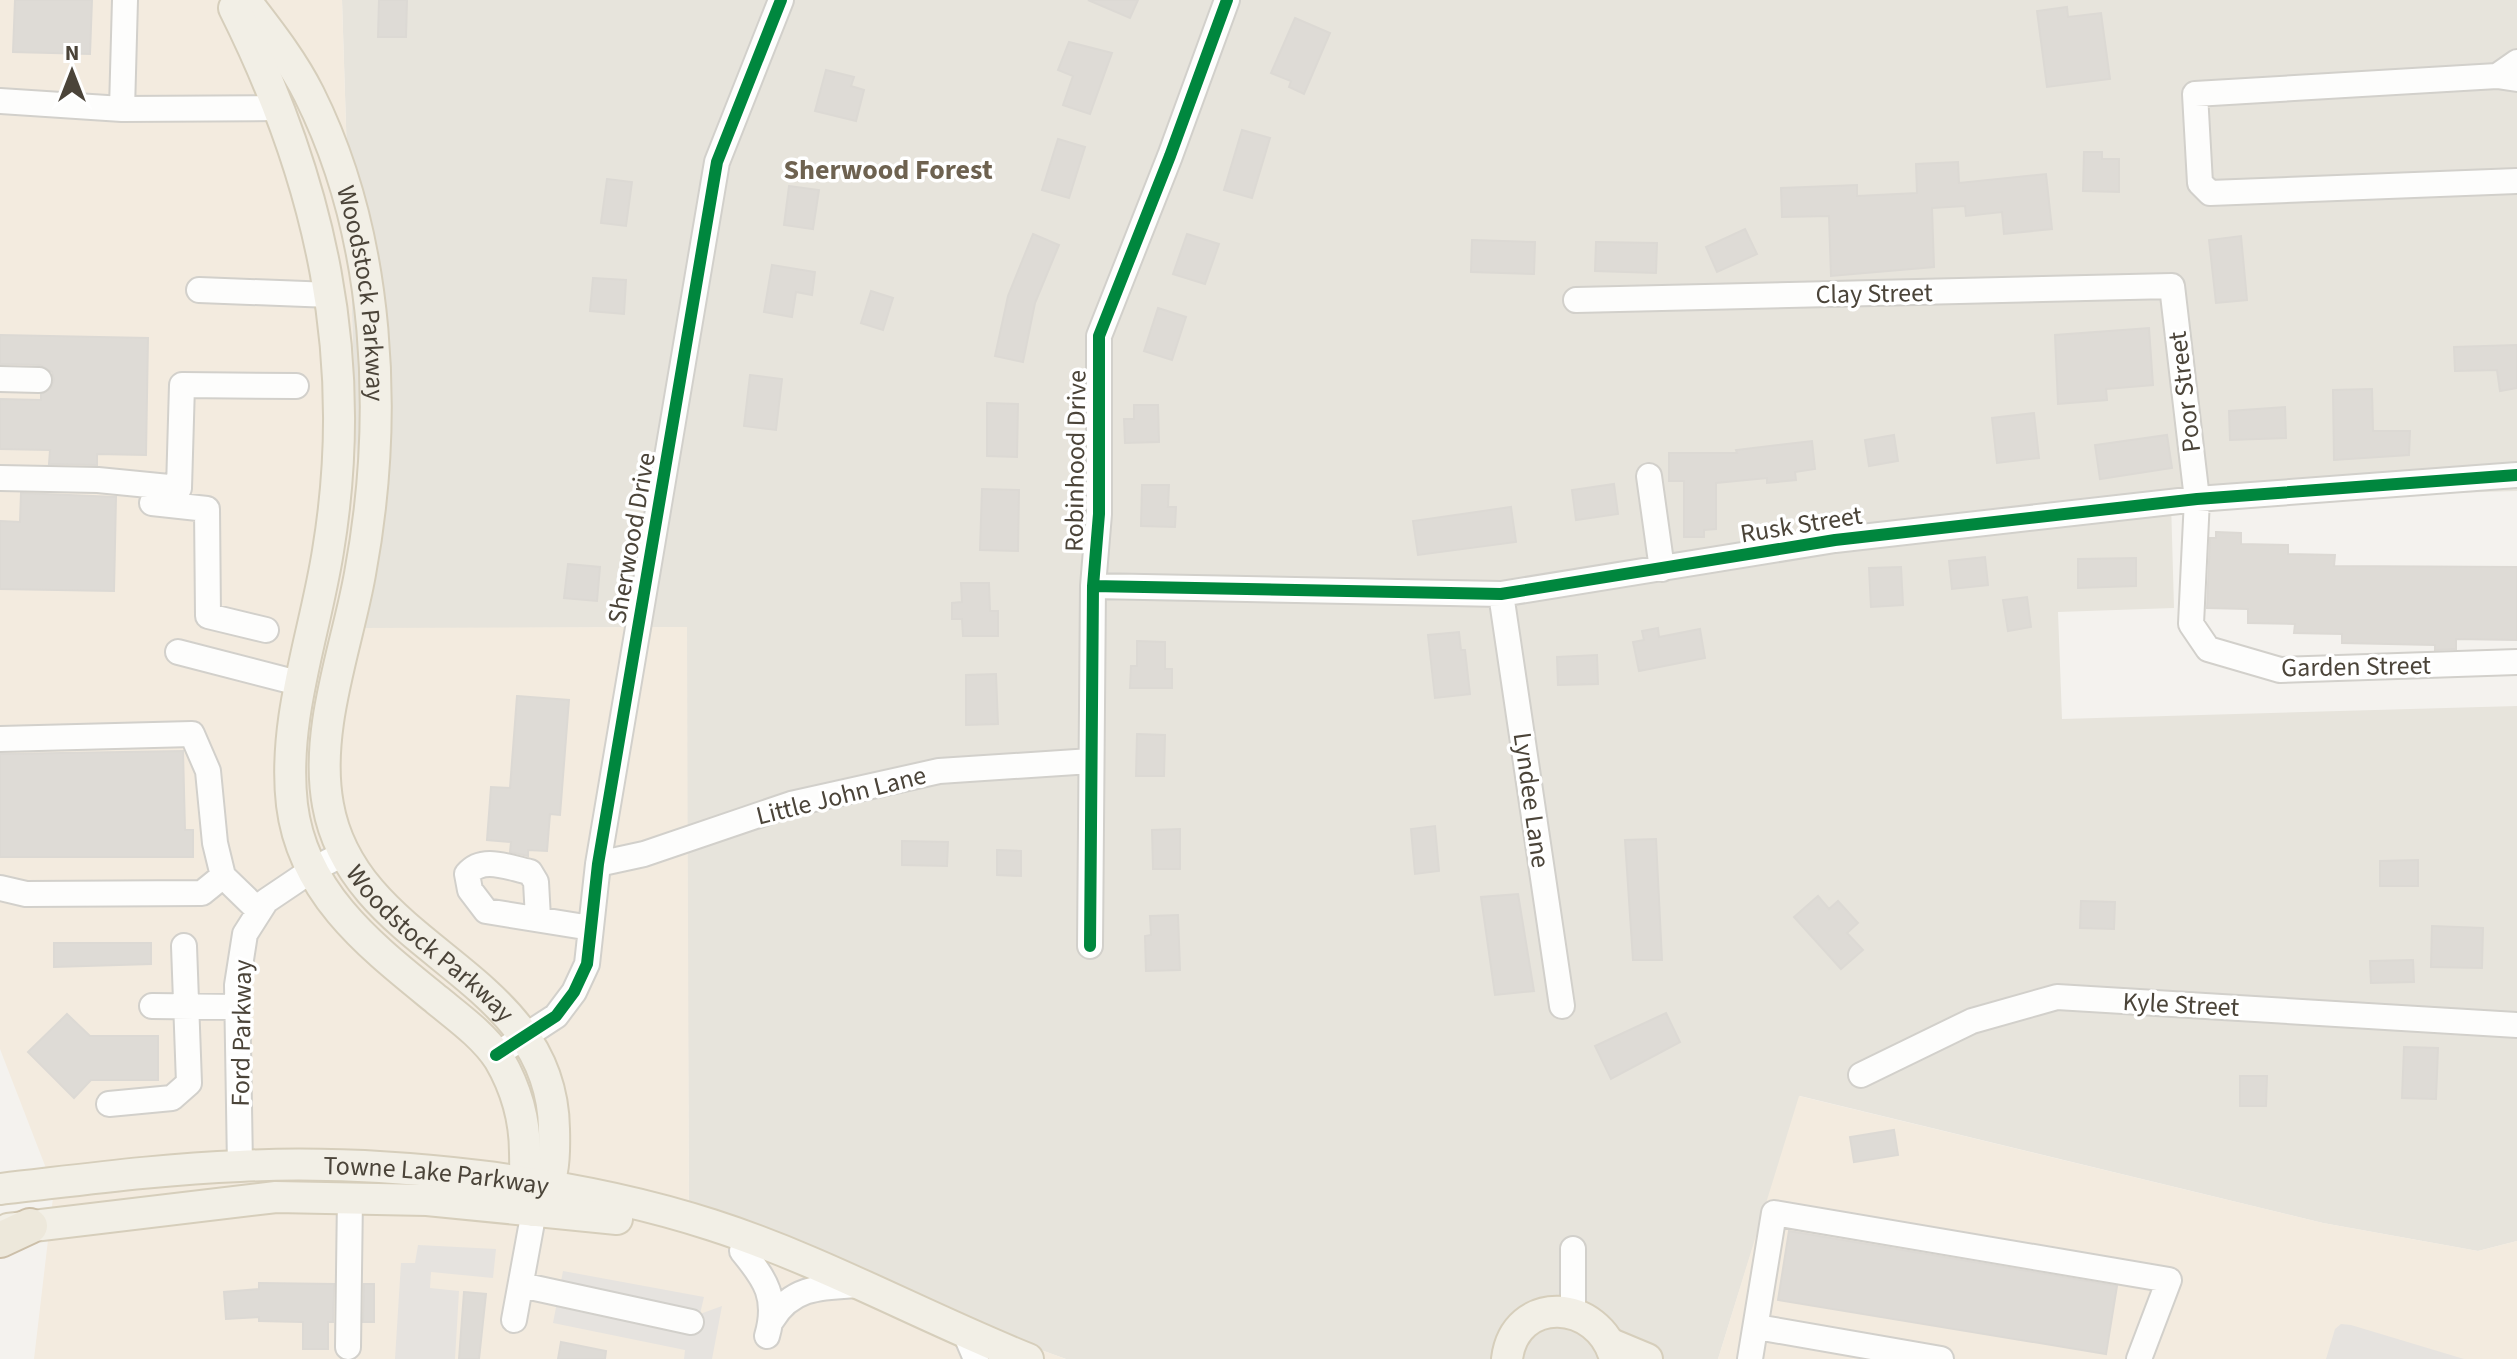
<svg xmlns="http://www.w3.org/2000/svg" width="2517" height="1359" font-family="'Source Sans 3',sans-serif">
	<rect width="100%" height="100%" fill="#f4f2ee"/>
	<path fill="#e7e4dc" d="M342,0H2517V491L2171,501L2174,608L2058,612L2062,719L2517,706V1241L2478,1251L2323,1223L1800,1096L1718,1359H1066L689,1224L686,627L362,629Z"/>
	<path fill="#f3ebdf" d="M0,0H342L362,628L687,627L689,1224L1066,1359H34L54,1189L0,1049Z
		M1799,1096L2323,1223L2478,1251L2517,1241V1359H1718Z"/>
	<path fill="#e6e3df" d="M418,1245L496,1249L493,1278L431,1272L430,1288L459,1291L455,1359H395L401,1263H415Z
		M563,1271L704,1297L700,1314L722,1306L712,1359H684L685,1350L553,1323Z
		M2341,1324L2351,1325L2464,1359H2326L2335,1329Z"/>
	<path fill="#dedbd6" stroke="#dcd9d4" stroke-width="2" d="M15,0H92L90,54L13,52Z
		M379,0H407L406,37H378Z
		M1088,0H1138L1130,18Z
		M2067,7L2068,17L2101,13L2110,79L2047,87L2037,11Z
		M1295,18L1330,33L1304,94L1289,87L1291,81L1271,73Z
		M1069,42L1112,53L1090,114L1063,105L1073,76L1058,70Z
		M826,70L854,77L851,86L864,90L856,121L815,111Z
		M1242,130L1270,138L1252,198L1224,190Z
		M1058,139L1085,147L1069,198L1042,190Z
		M2084,152H2102V159H2119V192L2083,191Z
		M1958,162L1959,183L2046,174L2052,229L2004,234L2002,212L1966,216L1965,206L1932,208L1934,267L1831,276L1829,216L1782,217L1781,188L1857,185V196L1917,193L1916,164Z
		M607,179L632,182L626,226L601,223Z
		M789,186L819,190L813,229L784,225Z
		M1745,229L1757,254L1717,272L1706,247Z
		M1033,234L1059,245L1035,303L1023,362L995,356L1008,296Z
		M1187,234L1219,244L1205,284L1173,274Z
		M2241,236L2247,300L2216,303L2209,240Z
		M1472,240L1535,242L1534,274L1471,272Z
		M1596,242L1657,243L1656,273L1595,271Z
		M772,265L815,272L812,295L796,292L792,317L764,312Z
		M593,278L626,280L624,314L590,311Z
		M871,291L893,298L883,330L861,323Z
		M1158,308L1186,317L1172,360L1144,351Z
		M2149,328L2153,385L2106,389L2107,400L2058,404L2055,335Z
		M0,335L148,338L146,455L97,454V465L49,464L50,450L0,449V399L41,400V394L51,388L54,380L52,372L40,365L0,364Z
		M2517,345V388L2500,391L2497,370L2455,371L2454,347Z
		M750,375L782,379L776,430L744,426Z
		M2372,389L2373,431H2410L2409,455L2334,460L2333,390Z
		M987,403L1018,404L1017,457L987,456Z
		M1134,405H1158L1159,442L1125,443L1124,419H1134Z
		M2285,407L2286,438L2230,440L2229,411Z
		M2034,413L2039,458L1997,463L1992,418Z
		M1894,435L1898,461L1869,466L1865,440Z
		M2167,435L2172,468L2100,479L2095,445Z
		M1812,441L1815,469L1795,472L1796,480L1767,483V478L1716,483V529L1704,530V537H1684V481H1669V453H1737L1736,450Z
		M1614,484L1618,514L1576,520L1572,490Z
		M1142,485H1169L1168,507H1176L1175,527L1141,526Z
		M982,489L1019,490L1018,551L980,550Z
		M21,493L116,497L114,591L0,589V521L20,522Z
		M1511,507L1516,542L1418,555L1413,521Z
		M2216,532L2241,533V544L2288,545V554L2335,555L2334,566L2517,567V640L2456,639V649L2435,650V645L2342,643V634L2294,633L2295,624L2248,623V609L2207,608L2210,538H2216Z
		M1985,557L1988,585L1952,589L1949,561Z
		M2136,558V586L2078,588V559Z
		M568,564L600,567L597,601L564,598Z
		M1901,567L1903,605L1871,607L1869,568Z
		M961,583H989L990,611H998V636H963L962,619H952V603L962,602Z
		M2027,597L2031,627L2008,631L2003,600Z
		M1658,628L1659,637L1700,629L1705,658L1639,671L1633,642L1644,640L1642,631Z
		M1459,632L1461,650H1465L1470,694L1435,698L1428,635Z
		M1137,641L1165,642V669H1172V688H1130L1131,666H1137Z
		M1597,655L1598,684L1558,685L1557,657Z
		M996,674L998,724L966,725V675Z
		M517,696L569,700L560,815L550,814L547,851L528,850V856L510,852L511,842L487,840L491,787L510,788Z
		M1137,734L1165,735L1164,776H1136Z
		M183,751L185,830H193V857H0V754Z
		M1435,826L1439,871L1415,874L1411,829Z
		M1180,829V869H1153L1152,830Z
		M1656,839L1662,960H1633L1625,840Z
		M902,841L948,842L947,866L902,865Z
		M997,850L1021,851V876L997,875Z
		M2418,860V886H2380V861Z
		M1518,894L1534,991L1495,995L1481,897Z
		M1818,896L1829,909L1838,901L1858,923L1847,933L1863,950L1841,969L1794,917Z
		M2081,901L2115,902L2114,929L2080,928Z
		M1178,915L1180,970L1146,971L1145,936L1151,935L1150,916Z
		M2432,926L2483,928L2482,968L2431,967Z
		M54,943H151V964L54,967Z
		M2413,960L2414,982L2371,983L2370,961Z
		M1666,1013L1680,1042L1611,1079L1595,1046Z
		M67,1014L90,1036H158V1080H91L74,1098L28,1052Z
		M2404,1047L2438,1048L2436,1099L2402,1098Z
		M2240,1076H2267L2266,1106H2240Z
		M1894,1130L1898,1155L1854,1162L1850,1137Z
		M1789,1231L2117,1286L2106,1354L1778,1300Z
		M259,1283L334,1284L333,1322H328V1349H303V1322L259,1321V1317L226,1319L224,1292L259,1289Z
		M364,1284H374V1322H363Z
		M464,1292L486,1294L479,1359H459Z
		M561,1342L606,1351L605,1359H558Z"/>
	<g fill="none" stroke-linecap="round" stroke-linejoin="round">
		<g stroke="#d2d0cb" stroke-width="28">
			<path id="minor" d="M2517,62L2497,76L2517,79
				M2497,76L2195,94L2200,183L2210,193L2517,181
				M0,101L122,109L280,108
				M122,109L125,0
				M199,290L331,295
				M1576,300L2172,286L2197,499L2191,624L2208,649L2280,670L2517,662
				M0,379L39,380
				M1649,476L1662,569
				M0,478L98,480L179,488L182,385L296,386
				M152,503L207,509L208,616L266,630
				M1093,586L1501,594L1835,540L2197,499L2517,475
				M1501,594L1562,1006
				M178,652L302,684
				M0,739L192,734L208,771L215,843L223,876L259,911
				M598,864L644,854L791,804L939,771L1091,761
				M0,888L26,894L202,893L223,876
				M538,918L536,882L530,872C509,868 483,855 467,874L470,890L486,911L591,928
				M1090,946L1093,586L1099,514V336L1170,156L1227,0
				M152,1006L238,1007
				M496,1055L556,1016L574,992L587,964L598,864L717,162L781,0
				M1861,1075L1972,1021L2057,997L2517,1025
				M109,1104L172,1098L189,1083L184,946
				M240,1166L237,985L245,934L266,901L312,870L343,854
				M1573,1249V1313
				M742,1251C766,1280 778,1298 767,1336
				M521,1285L691,1322
				M514,1320L534,1211
				M772,1320C792,1286 823,1287 858,1285
				M1757,1327L1941,1359
				M965,1333L976,1359
				M348,1347L350,1197
				M1750,1359L1774,1213L2169,1280L2139,1359"/>
		</g>
		<g stroke="#d6cebb" stroke-width="34">
			<g id="major">
				<path id="s1" d="M245,0C268,30 292,60 309,94C381,238 389,418 360,574C347,647 314,730 328,805C354,952 552,971 554,1129C555,1163 554,1182 534,1211"/>
				<path d="M234,8C321,182 360,358 328,551C315,634 282,720 292,805C303,895 372,947 437,1000C459,1018 484,1036 499,1059C516,1088 525,1120 525,1153C526,1181 522,1183 534,1211"/>
				<path id="s2" d="M0,1189C80,1180 160,1169 240,1166C385,1159 574,1180 712,1225C821,1260 921,1316 1028,1359"/>
				<path d="M8,1229L276,1197L427,1200L617,1219"/>
				<path d="M1611,1344L1647,1359"/>
				<path d="M1507,1359C1515,1294 1599,1298 1615,1359"/>
			</g>
		</g>
		<g stroke="#ccbfa9" stroke-width="38">
			<path id="highway" d="M0,1240L30,1226"/>
		</g>
		<use href="#minor" stroke="#fdfdfc" stroke-width="24"/>
		<use href="#major" stroke="#f2efe6" stroke-width="30"/>
		<use href="#highway" stroke="#ede8db" stroke-width="34"/>
		<g stroke="#fff" stroke-width="17">
			<path id="cycleway" d="M1093,586L1501,594L1835,540L2197,499L2517,475
				M1090,946L1093,586L1099,514V336L1170,156L1227,0
				M496,1055L556,1016L574,992L587,964L598,864L717,162L781,0"/>
		</g>
		<use href="#cycleway" stroke="#00873e" stroke-width="12"/>
	</g>
	<g text-anchor="middle" stroke-width="7" stroke-linejoin="round" paint-order="stroke">
		<g font-size="26" fill="#4b4439" stroke="#fff">
			<text transform="translate(1874 293) rotate(-1)" y="9">Clay Street</text>
			<text dy="9" stroke="none"><textPath href="#s1" startOffset="322">Woodstock Parkway</textPath></text>
			<text transform="translate(2184 392) rotate(-97)" y="9">Poor Street</text>
			<text transform="translate(1075 461) rotate(-89)" y="9">Robinhood Drive</text>
			<text transform="translate(1801 524) rotate(-9)" y="9">Rusk Street</text>
			<text transform="translate(631 538) rotate(-80)" y="9">Sherwood Drive</text>
			<text transform="translate(2356 666) rotate(-1)" y="9">Garden Street</text>
			<text transform="translate(841 795) rotate(-14)" y="9">Little John Lane</text>
			<text transform="translate(1532 800) rotate(82)" y="9">Lyndee Lane</text>
			<text dy="9" stroke="none"><textPath href="#s1" startOffset="1016">Woodstock Parkway</textPath></text>
			<text transform="translate(2181 1004) rotate(3)" y="9">Kyle Street</text>
			<text transform="translate(241 1033) rotate(-89)" y="9">Ford Parkway</text>
			<text dy="9" stroke="none"><textPath href="#s2" startOffset="438">Towne Lake Parkway</textPath></text>
		</g>
		<g font-size="28" font-weight="bold" fill="#6e6250" stroke="#fff">
			<text x="888" y="179">Sherwood Forest</text>
		</g>
	</g>
	<g transform="translate(72 72)" stroke="#ffffff" stroke-width="6" paint-order="stroke">
	<path d="M0-6L14 30L0 20L-14 30Z" fill="#4b4439"/>
	<text y="-12" font-size="22" font-weight="bold" text-anchor="middle" fill="#4b4439">N</text>
	</g>
</svg>
